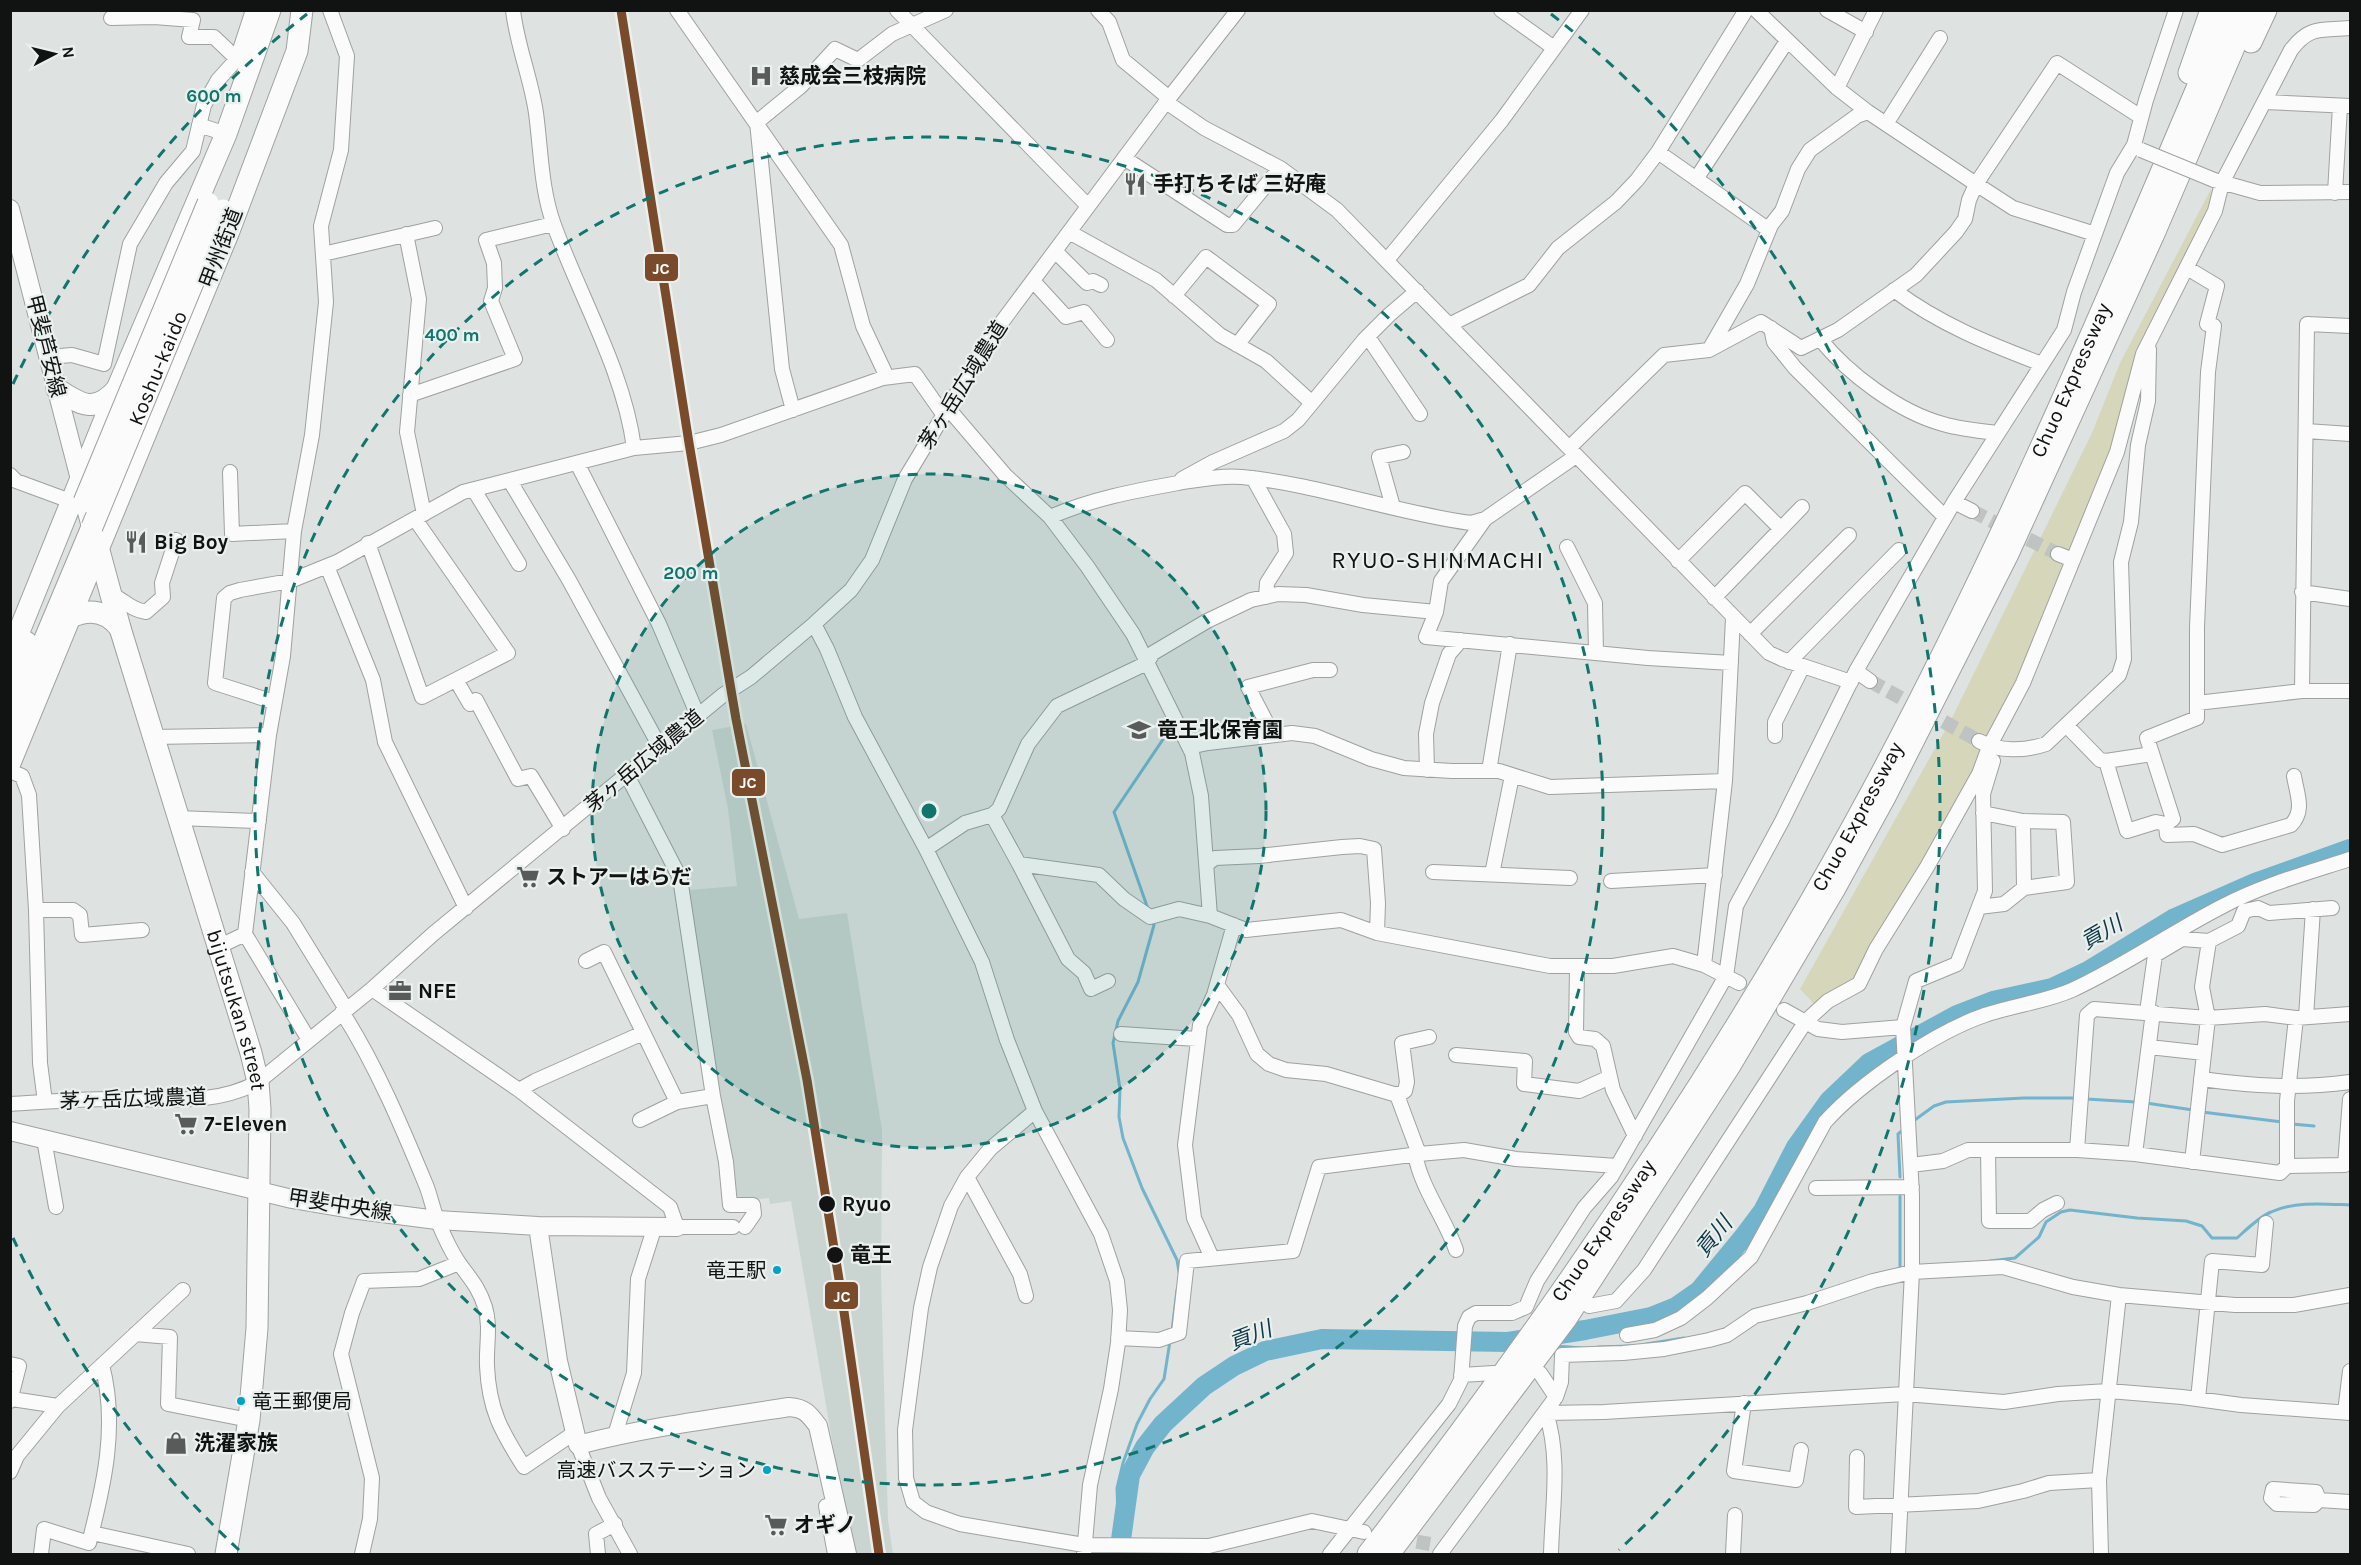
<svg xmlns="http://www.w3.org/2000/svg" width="2361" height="1565" font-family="Karla,'Noto Sans JP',sans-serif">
	<rect width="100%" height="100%" fill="#dee2e0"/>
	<path fill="#cad4d0" d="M746,724L799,919L847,913L882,1130L881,1274L885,1425L888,1520L893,1554H856L837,1469L791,1201L770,1204L769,1198L733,1202L689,890L737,886L728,809L712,730Z"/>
	<path fill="#d5d6ba" d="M2211,189L2210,213L2124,399L2112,445L2031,652L1971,781L1855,981L1814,1004L1800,989L1951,720L2092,433L2120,363Z"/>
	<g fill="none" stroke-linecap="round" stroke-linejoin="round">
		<path stroke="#71b4cc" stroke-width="3" d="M1148,909L1114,812L1170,729
			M1152,921L1154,925L1138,982L1118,1021L1113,1043L1120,1089L1119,1117L1123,1138L1142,1188L1177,1260L1179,1272
			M2086,1099L2136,1102
			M2146,1103L2193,1110
			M2202,1112L2282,1122
			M1912,1122L1934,1106L1946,1102L2024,1098H2077
			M2292,1124L2314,1126
			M1900,1177L1898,1134L1903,1130
			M1990,1261L2015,1258L2039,1237L2046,1222L2061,1212L2070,1210L2137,1218L2186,1221L2202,1226L2212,1238H2237C2247,1229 2259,1217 2271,1212C2295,1201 2325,1204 2350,1205
			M1900,1269V1196
			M1172,1331L1177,1290
			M1646,1344L1684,1338
			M1556,1346L1582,1348
			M1598,1347L1630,1346
			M1119,1542L1117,1488L1123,1463L1137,1424L1150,1399L1164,1379L1170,1341"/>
		<path stroke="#71b4cc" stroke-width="20" d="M1119,1554L1130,1475L1145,1447L1163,1424L1204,1386L1234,1366L1265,1351L1322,1339L1508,1342L1585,1330L1651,1317L1676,1307L1699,1291L1745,1235L1763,1211L1796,1147L1829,1101L1869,1063L1957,1015L1993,1001L2052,988L2088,971L2173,919L2255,883L2350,849"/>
		<path stroke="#bfc3c1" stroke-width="14" stroke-dasharray="14 7" stroke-linecap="butt" d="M1972,511L2058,554
			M1870,681L1979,741
			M1396,1538L1430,1544"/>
		<g stroke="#9ea1a0" stroke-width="16">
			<path id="minor" d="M513,10C517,46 531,78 536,113C541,150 541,190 554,225C580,297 624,371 634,448
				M677,10L841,245L863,326L887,377
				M897,10L1088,206
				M1098,10L1109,22L1123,60L1169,98
				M1501,10L1554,48
				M1756,10L1837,88L1868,112L1976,184L2013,208L2095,234
				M1827,10L1866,32
				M111,18L154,17L193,20L189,37H214L237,59
				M1837,88L1876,10
				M1166,102L1204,128L1280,168L1337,210L1769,653L1782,659L1851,682
				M2265,102L2350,106
				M1886,124L1940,38
				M199,125L226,134
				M1658,152L1769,230
				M1124,158L1227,225H1233L1280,168
				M1696,179L1787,41
				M2214,180L2260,193L2350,192
				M2335,193L2340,106
				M1069,232L1156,280L1220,335L1266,361L1312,403
				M406,234L419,299L407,432L424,514
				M1055,251L1087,283L1093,281L1101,285
				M323,254L435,228
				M1387,260L1502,120L1582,10
				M1033,281L1066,317L1084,312L1107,340
				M1894,290C1939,324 1989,344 2042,364
				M1174,296L1206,257L1269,304L1237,345
				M1449,325L1529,285L1558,248L1616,202L1637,180L1658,152L1746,10
				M1771,328L1774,342L1795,368L1945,517
				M1368,337L1420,414
				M1820,339C1848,374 1899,412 1943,424C1960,429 1979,431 1997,433
				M1709,350L1747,284L1771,225L1782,211L1798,169L1810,150L1857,116L1868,112
				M49,357L72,355L104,364L130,244L166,183L193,151L204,105L218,80L237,59L253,10
				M410,395L515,359L491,301L495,288L494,263L486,240L553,224
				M947,407L1005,475L1050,517L1087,566L1133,634L1192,753L1201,796L1210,916
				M793,410L782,369L757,122L801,86L835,49L858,60L892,34L946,10
				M2306,431L2350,434
				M1569,448L1664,355L1709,350L1761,322L1801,348L1838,330L1916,275L1956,232L1965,219L1969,200L1976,184L2057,63L2141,117
				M577,463L659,624L698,716
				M230,472L232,534L294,531
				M10,475L16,481L73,502
				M1253,478L1284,534L1286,553L1267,583L1266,597
				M1182,479L1213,462L1284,431L1298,420L1364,340L1389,315L1417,291
				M510,481L569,580L660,747
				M474,490L519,564
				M1954,502L1972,511
				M1393,507L1379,457L1403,452
				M1050,517C1091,499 1134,491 1178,483C1198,480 1221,475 1242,477C1319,484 1394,513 1471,523L1485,519L1576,456
				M1485,519L1441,581L1436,612L1426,637L1648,658L1731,663
				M368,543L422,697L508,653L415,519
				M1567,547L1595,603L1596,653
				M2058,554L2073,560
				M1678,561L1745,493L1781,529
				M327,566L373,680L385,742L466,908
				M2302,592L2350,599
				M111,594C124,600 131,610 146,612L163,597L162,583L176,540
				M1714,598L1802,507
				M814,624L827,649L855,717L926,849L982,962L1007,1040L1035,1111L1101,1234L1117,1281L1120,1310L1118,1343L1111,1389L1090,1485L1084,1554
				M1750,634L1849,535
				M1789,662L1899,550
				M1856,671L1870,681
				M456,680L470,704L476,700L518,779L531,776L563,829
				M2302,691L2307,324L2350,326
				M274,702L215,683L224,598L230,593L240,590L290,581L337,562L463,492L634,448L689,443L721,435L883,378L915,374L943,414
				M2197,703L2302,691H2350
				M2067,726L2100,760L2106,761L2152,754
				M1273,735L1248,687L1313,670H1330
				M1775,736V722L1803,666
				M153,737L269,735
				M1979,741C1999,752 2025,751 2046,744L2119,675L2124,659L2121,562L2131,522L2138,445L2148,401L2149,349
				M1189,747L1208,743L1292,733L1315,736L1371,759L1404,768L1452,771H1499L1550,787L1725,781
				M2106,761L2127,831L2156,822L2166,824L2173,819L2147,738L2197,718V627L2208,372L2214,326L2207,324L2217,286L2187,268
				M1427,770L1426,734L1432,703L1449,654L1461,640
				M10,771L22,776L29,795L36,910H73L80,915L82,935L142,930
				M1489,771L1510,644
				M627,775L680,878L713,1096L726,1162L730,1205H753L754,1214L745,1227
				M992,815L1019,864L1099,875L1124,899L1150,917L1179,909L1210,916L1246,930L1341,920L1377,933L1550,966H1613L1673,956L1704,965L1739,983
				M178,818L259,821
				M2023,821L2024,888
				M2166,824L2167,835L2194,834L2222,845L2291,825C2305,810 2297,795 2294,776
				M926,849L965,823L992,815L999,809L1028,744L1057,706L1147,663L1153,653L1207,621L1251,600L1278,594L1306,595L1363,605L1436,612
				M1019,864L1068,959L1084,973L1091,989L1108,981
				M1207,864L1215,858L1259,856L1342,847L1360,846L1374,849L1378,903L1377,933
				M252,872L293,923L346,1009
				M1433,872L1570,878
				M1492,874L1512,776
				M1611,881L1715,875
				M1979,907L2004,904L2024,888L2067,882L2063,822L2023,821L1983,813
				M36,910L40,1063L45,1102
				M2209,941L2238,926L2244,911L2258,908L2269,913L2332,908
				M218,947L245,934
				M586,961L604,952L677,1102L713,1096
				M1704,965L1725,781L1733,618
				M1577,967L1576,1032L1579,1037L1595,1039L1603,1046L1613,1090L1635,1136
				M1217,985L1239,1015L1257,1054L1269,1064L1286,1070L1326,1074L1397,1095L1419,1154
				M372,989L519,1090L670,1207L677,1227H733
				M1784,1010L1818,1029L1842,1032L1903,1027
				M342,1012C376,1065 402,1127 426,1185C431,1197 433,1211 439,1224C444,1236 450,1249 457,1260C469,1278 478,1285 485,1307C491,1326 486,1346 487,1366C489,1410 501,1431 524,1467L574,1433
				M2147,1012L2155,955L2182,939L2209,941L2202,987L2208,1018L2192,1162
				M2306,1017L2313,909
				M1121,1034L1197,1039
				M309,1040L245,934L269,735L283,656L294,531L312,435L326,302L321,226L341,150L347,56L330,10
				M2149,1047L2204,1053
				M1456,1055L1525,1061L1524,1084L1579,1091L1610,1077
				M2201,1079C2253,1086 2298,1089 2350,1082
				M519,1090L535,1081L643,1033
				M1397,1095L1405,1091L1407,1082L1402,1043L1429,1037
				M10,1104C44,1102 78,1099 112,1099C161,1098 213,1107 258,1082L372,989L433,934L723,695L751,677L814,624L851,590L872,560L905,479L990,338L1166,102L1238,10
				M1035,1111L990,1149L967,1177L951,1206L930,1267L921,1308L905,1430L906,1478L913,1502L926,1512L960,1524L1084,1545L1209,1546L1312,1521L1364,1532
				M640,1120L677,1102
				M44,1139L56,1207
				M1988,1150L1989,1221H2030L2043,1210L2057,1203
				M2077,1150L2087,1015L2094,1009L2208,1018L2265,1014L2296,1018L2350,1014
				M1415,1154C1421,1188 1445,1218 1456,1250
				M2135,1154L2153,1012
				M1911,1165L1943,1161L1968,1150H2077L2135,1154L2280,1173L2287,1166V1101L2296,1018
				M2287,1166L2345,1165L2350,1099
				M967,1177L1020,1274L1026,1296
				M1816,1188L1912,1187
				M1212,1258L1194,1218L1185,1145L1200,1025L1214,995L1234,925
				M1589,1306L1616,1301L1644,1270L1806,1021L1828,1001L1859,984L1876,949L1927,867L1979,774L1989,747L2023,683L2117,452L2143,354L2215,211L2222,183L2291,50C2310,25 2321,31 2350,28
				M135,1334L170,1337L168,1404L249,1420
				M1627,1335L1655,1330L1681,1318L1707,1298L1751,1257L1825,1122C1860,1083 1935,1032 1985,1015C2014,1005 2045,1002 2072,990C2124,966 2172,932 2223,906C2263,885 2307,873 2350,859
				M1118,1338L1159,1340L1179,1333L1187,1261L1293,1251L1319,1167L1419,1154L1464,1150L1516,1159L1617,1166
				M10,1364L19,1366L10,1401
				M1461,1375L1494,1373
				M1556,1397L1561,1382L1562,1355L1623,1353L1664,1349L1709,1340L1727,1335L1755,1316L1807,1303L1873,1281L1912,1272L2003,1267L2073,1287L2119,1295L2235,1305H2294L2350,1295
				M12,1399L58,1406
				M2198,1399L2212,1261L2262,1265L2266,1223
				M1744,1403L1734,1471L1796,1480L1801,1450
				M2345,1412L2350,1371
				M615,1435L634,1373L638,1279L655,1226
				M578,1445L599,1498L630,1554
				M1857,1457L1856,1507L1978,1501L2023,1491L2049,1483L2099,1480
				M10,1472L17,1456L58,1406L183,1290
				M2319,1500L2316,1492L2273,1489L2271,1498L2277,1504L2314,1505L2319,1500L2350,1502
				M92,1533L188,1554
				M41,1554L44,1529L89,1543C104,1485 118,1425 102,1365
				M362,1554L370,1519L372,1478L341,1354L352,1313L364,1281L419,1279L459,1263
				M598,1554L596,1534L615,1524
				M835,1554L826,1506L836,1504
				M1330,1554L1449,1404L1461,1380L1465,1326L1469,1317L1476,1313H1512L1526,1307L1537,1281L1584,1208L1611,1177L1726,976L1736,906L1782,821L1856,671L1954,502L2064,330L2074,292L2117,173L2134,145L2146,100L2176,10
				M1440,1554L1556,1397L1540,1373
				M1551,1554C1552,1509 1561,1457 1546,1413L1604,1412L1905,1394L2004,1402L2058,1394L2109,1391L2182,1397L2241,1405L2350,1413
				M1733,1554L1735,1515
				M1898,1554L1912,1272V1195L1903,1027L1916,981L1957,964L1985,891L1983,794L1993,761
				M2101,1554L2099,1480L2119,1295"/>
		</g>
		<g stroke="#9ea1a0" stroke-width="20">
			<path id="major" d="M10,209L81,483
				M10,1131L292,1199L351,1209L437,1220L538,1226L677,1227
				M538,1226L558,1361L578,1445C647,1427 719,1418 789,1407C805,1408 809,1414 818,1426L847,1554"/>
		</g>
		<g stroke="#9ea1a0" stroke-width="23">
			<g id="highway">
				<path d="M2251,42L2266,10"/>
				<path d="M2189,73L2211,10"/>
				<path d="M57,389C81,405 95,414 117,389"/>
				<path id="s1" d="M88,510L120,628L251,1053L258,1082L260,1109L257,1328L249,1420L226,1554"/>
				<path d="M71,617C90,608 107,611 120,628"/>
				<path d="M10,654L117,389L226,134L270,10"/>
				<path d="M10,680L26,642"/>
				<path d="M10,722L92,527"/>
				<path d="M10,763L229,231L297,51L302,10"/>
				<path id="s2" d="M1368,1554C1555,1312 1728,1059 1873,789C2008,537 2119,273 2230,10"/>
				<path d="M1389,1554L1566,1319L1731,1064L1834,890L1885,797L2008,554L2153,236L2250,10"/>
			</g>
		</g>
		<use href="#minor" stroke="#fafbfa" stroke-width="14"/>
		<use href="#major" stroke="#fafbfa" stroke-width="18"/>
		<use href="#highway" stroke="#fafbfa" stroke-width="21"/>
		<g stroke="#9ea1a0" stroke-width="16" stroke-linecap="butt">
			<path id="minor-bridge" d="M2141,150L2214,180"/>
		</g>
		<g stroke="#9ea1a0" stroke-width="23" stroke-linecap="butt">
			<g id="highway-bridge">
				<path d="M84,502L208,203"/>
				<path id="s3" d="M92,527L223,210"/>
			</g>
		</g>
		<use href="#minor-bridge" stroke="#fafbfa" stroke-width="14"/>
		<use href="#highway-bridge" stroke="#fafbfa" stroke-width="21"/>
		<g stroke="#eaf0ed" stroke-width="14">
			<path id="rail-1" d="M621,10L689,443L736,719L807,1080L842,1298L879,1554"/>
		</g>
		<use href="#rail-1" stroke="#7a4b2a" stroke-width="9"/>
	</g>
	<circle cx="929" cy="811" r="337" fill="#0f766e" fill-opacity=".12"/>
	<g fill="none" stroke="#0f766e" stroke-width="3" stroke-dasharray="10 8">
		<circle cx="929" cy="811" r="337"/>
		<circle cx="929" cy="811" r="674"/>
		<path d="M239 1550A1011 1011 0 0 1 13 1238M13 384A1011 1011 0 0 1 307 14M1551 14A1011 1011 0 0 1 1619 1550"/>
	</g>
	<defs>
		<g id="hospital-bare" transform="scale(1.8)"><path d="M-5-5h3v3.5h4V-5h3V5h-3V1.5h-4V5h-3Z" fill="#595b5a" stroke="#eaf0ed" stroke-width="2.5" paint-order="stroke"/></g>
		<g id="restaurant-bare" transform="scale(1.8)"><path d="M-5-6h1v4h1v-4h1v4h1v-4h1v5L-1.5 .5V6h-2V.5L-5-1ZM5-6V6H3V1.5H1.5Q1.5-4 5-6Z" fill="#595b5a" stroke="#eaf0ed" stroke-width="2.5" paint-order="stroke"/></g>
		<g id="school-bare" transform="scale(1.8)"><path d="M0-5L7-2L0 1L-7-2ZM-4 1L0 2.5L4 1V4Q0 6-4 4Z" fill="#595b5a" stroke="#eaf0ed" stroke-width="2.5" paint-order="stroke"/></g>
		<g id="supermarket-bare" transform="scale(1.8)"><path d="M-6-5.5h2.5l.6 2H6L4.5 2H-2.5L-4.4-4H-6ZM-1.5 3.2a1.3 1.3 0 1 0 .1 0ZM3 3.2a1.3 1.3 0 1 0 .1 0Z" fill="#595b5a" stroke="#eaf0ed" stroke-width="2.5" paint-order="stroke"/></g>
		<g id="office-bare" transform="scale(1.8)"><path d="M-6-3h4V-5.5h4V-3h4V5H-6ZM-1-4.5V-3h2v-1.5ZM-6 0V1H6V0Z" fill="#595b5a" stroke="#eaf0ed" stroke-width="2.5" paint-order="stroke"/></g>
		<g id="shop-bare" transform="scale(1.8)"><path d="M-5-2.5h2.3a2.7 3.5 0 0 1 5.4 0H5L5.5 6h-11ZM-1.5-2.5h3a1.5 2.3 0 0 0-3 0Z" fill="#595b5a" stroke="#eaf0ed" stroke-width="2.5" paint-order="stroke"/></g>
	</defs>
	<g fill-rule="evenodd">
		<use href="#hospital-bare" x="761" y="76"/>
		<use href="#restaurant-bare" x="1135" y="184"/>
		<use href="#restaurant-bare" x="136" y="542"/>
		<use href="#school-bare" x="1139" y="730"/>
		<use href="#supermarket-bare" x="528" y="877"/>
		<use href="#office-bare" x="400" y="991"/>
		<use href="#supermarket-bare" x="186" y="1124"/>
		<use href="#shop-bare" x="176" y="1443"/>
		<use href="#supermarket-bare" x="776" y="1525"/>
	</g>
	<g fill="#111312" stroke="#eaf0ed" stroke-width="2">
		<circle cx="827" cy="1204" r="9"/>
		<circle cx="835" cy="1255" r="9"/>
	</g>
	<g fill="#01a2c5" stroke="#eaf0ed" stroke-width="2">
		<circle cx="777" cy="1270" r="5"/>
		<circle cx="241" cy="1401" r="5"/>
		<circle cx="767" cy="1470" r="5"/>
	</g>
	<g text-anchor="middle" stroke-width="4.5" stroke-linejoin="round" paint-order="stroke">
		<g font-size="20" fill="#111312" stroke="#eaf0ed" text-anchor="end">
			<text x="766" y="1277">竜王駅</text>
			<text x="252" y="1408" text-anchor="start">竜王郵便局</text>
			<text x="756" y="1477">高速バスステーション</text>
		</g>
		<g font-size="21" font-weight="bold" fill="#111312" stroke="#eaf0ed" text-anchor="start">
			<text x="779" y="83">慈成会三枝病院</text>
			<text x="1153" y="191">手打ちそば 三好庵</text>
			<text x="154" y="549">Big Boy</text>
			<text x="1157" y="737">竜王北保育園</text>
			<text x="546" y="884">ストアーはらだ</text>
			<text x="418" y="998">NFE</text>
			<text x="204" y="1131">7-Eleven</text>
			<text x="194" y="1450">洗濯家族</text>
			<text x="794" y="1532">オギノ</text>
		</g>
		<g font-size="21" fill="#111312" stroke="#eaf0ed">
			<text transform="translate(221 248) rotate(-69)" y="7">甲州街道</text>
			<text transform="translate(46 346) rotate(76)" y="7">甲斐芦安線</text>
			<text dy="7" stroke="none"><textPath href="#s3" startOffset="172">Koshu-kaido</textPath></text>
			<text dy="7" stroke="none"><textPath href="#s2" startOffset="1372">Chuo Expressway</textPath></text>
			<text transform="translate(963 385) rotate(-58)" y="7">茅ヶ岳広域農道</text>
			<text transform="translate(644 761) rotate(-40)" y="7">茅ヶ岳広域農道</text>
			<text dy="7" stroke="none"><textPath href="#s2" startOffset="886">Chuo Expressway</textPath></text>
			<text dy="7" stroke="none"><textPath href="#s1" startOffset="522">bijutsukan street</textPath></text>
			<text transform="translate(133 1099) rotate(-2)" y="7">茅ヶ岳広域農道</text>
			<text transform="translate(340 1205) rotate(9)" y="7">甲斐中央線</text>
			<text dy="7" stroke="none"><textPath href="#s2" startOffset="400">Chuo Expressway</textPath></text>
		</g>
		<g font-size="21" font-weight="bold" fill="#111312" stroke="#eaf0ed" text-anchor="start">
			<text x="842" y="1211">Ryuo</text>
			<text x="850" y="1262">竜王</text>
		</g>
		<g font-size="22" font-style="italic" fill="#0e3848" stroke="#eaf0ed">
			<text transform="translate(2101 932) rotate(-30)" y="8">貢川</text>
			<text transform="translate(1713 1236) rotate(-51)" y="8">貢川</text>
			<text transform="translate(1250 1335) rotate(-21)" y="8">貢川</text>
		</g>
		<g font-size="24" letter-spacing="1.5" fill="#111312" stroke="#eaf0ed">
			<text x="1438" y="568">RYUO-SHINMACHI</text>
		</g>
	</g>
	<circle cx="929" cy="811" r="9" fill="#0f766e" stroke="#eaf0ed" stroke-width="3"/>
	<g font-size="18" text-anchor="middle" font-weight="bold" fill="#0f766e" stroke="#eaf0ed" stroke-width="4.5" stroke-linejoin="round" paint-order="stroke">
		<text x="214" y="102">600 m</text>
		<text x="452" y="341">400 m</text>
		<text x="691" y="579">200 m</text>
	</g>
	<g stroke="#eaf0ed" stroke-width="2">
		<rect x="644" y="253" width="35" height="29" rx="6" fill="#7a4b2a"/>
		<rect x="731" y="768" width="35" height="29" rx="6" fill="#7a4b2a"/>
		<rect x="824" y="1281" width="35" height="29" rx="6" fill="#7a4b2a"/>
	</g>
	<g font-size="16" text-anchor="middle" font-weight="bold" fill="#fff">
		<text x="661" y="274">JC</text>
		<text x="748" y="788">JC</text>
		<text x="842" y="1302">JC</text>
	</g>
	<rect width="2361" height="1565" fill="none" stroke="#111312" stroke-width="24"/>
	<g transform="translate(54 54) rotate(83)" stroke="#eaf0ed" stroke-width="4.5" paint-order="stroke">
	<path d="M0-4.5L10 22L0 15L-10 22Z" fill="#111312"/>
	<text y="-9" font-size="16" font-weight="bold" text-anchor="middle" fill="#111312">N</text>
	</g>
</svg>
